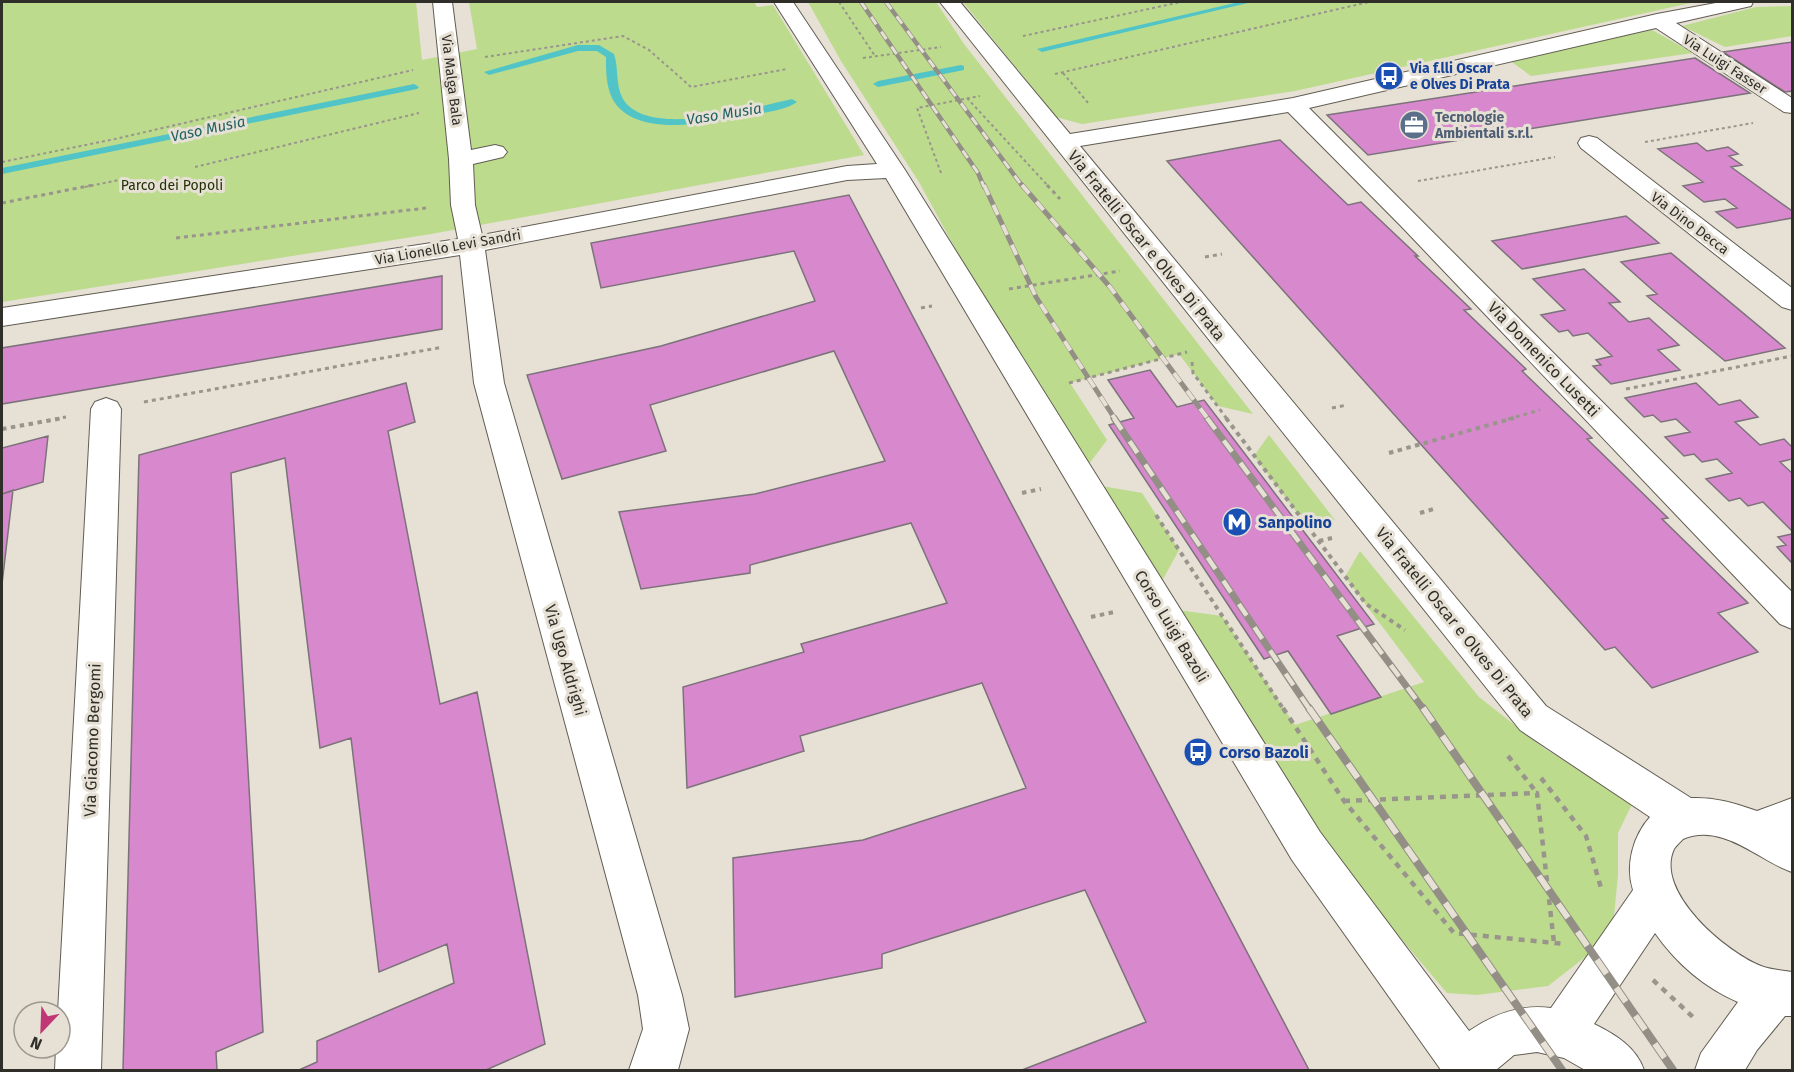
<svg xmlns="http://www.w3.org/2000/svg" width="1794" height="1072" font-family="'Fira Sans',sans-serif">
	<rect width="100%" height="100%" fill="#e6e0d5"/>
	<path fill="#bcdb8c" d="M2,2H416L422,60L477,49L469,2H754L757,7L773,5L864,155L431,234L2,302Z
		M808,2H936L964,44L1253,414L1218,406L1179,354L1070,383L1107,440L1089,464L980,294L919,182L841,61Z
		M963,2H1695L1295,91L1082,124L1056,117Z
		M1792,6V36L1725,47L1682,26L1756,7Z
		M1652,30L1693,53L1531,76L1509,60Z
		M1269,435L1335,520L1298,514L1254,456Z
		M1102,486L1142,493L1179,550L1162,581Z
		M1360,551L1479,697L1545,749L1633,802L1618,833V875L1613,926L1598,947L1548,986L1477,995L1447,993L1330,855L1178,610L1222,616L1295,725L1424,682L1345,577Z"/>
	<g fill="none" stroke-linecap="round" stroke-linejoin="round">
		<path fill="#50c4c7" fill-rule="evenodd" d="M1239,2H1252L1042,52L1037,49Z
			M578,45H599L614,54C619,68 615,85 623,99C648,140 755,107 792,99L797,102C785,111 759,113 744,116C708,123 633,139 612,98C606,85 606,71 606,57L597,51H578L489,75L484,72Z
			M961,65L964,66V70L878,87L873,84L878,81Z
			M414,84L419,87L417,89L2,174V168Z"/>
	</g>
	<path fill="#d889cd" stroke="#7c727a" stroke-width="1.5" d="M1792,42V91L1785,92L1723,52Z
		M1695,58L1750,93L1368,155L1327,115Z
		M1280,140L1348,205L1361,202L1418,256H1415L1471,309L1464,310L1526,369L1522,371L1592,438L1587,439L1668,518L1662,519L1748,603L1718,613L1758,652L1652,688L1615,647L1605,650L1167,161Z
		M1697,143L1707,151L1728,147L1738,154L1729,156L1742,165L1731,167L1792,211V218L1737,228L1716,212L1737,208L1725,199L1704,202L1683,186L1703,182L1658,149Z
		M849,195L1309,1070H1022L1146,1022L1085,890L882,954V968L735,997L733,858L863,840L1026,788L982,683L800,736L804,751L687,788L683,687L804,652L801,644L947,603L911,523L750,565V573L641,589L619,512L755,494L885,461L834,351L650,405L666,451L562,479L527,375L661,346L815,301L794,251L601,288L591,243Z
		M1626,216L1659,243L1522,269L1492,241Z
		M1671,253L1785,348L1725,361L1647,296L1657,294L1621,262Z
		M1584,269L1620,302L1609,303L1629,322L1649,318L1679,345L1658,350L1680,370L1611,384L1593,366L1601,365L1596,360L1612,356L1588,333L1573,336L1568,330L1559,332L1541,315L1565,310L1533,279Z
		M442,276V329L2,404V348Z
		M1150,370L1177,407L1204,400L1374,624L1337,636L1381,697L1331,714L1288,651L1264,659L1109,425L1134,418L1108,380Z
		M406,383L415,422L388,431L440,704L477,692L545,1044L486,1070H299L317,1062V1041L454,983L447,944L379,972L351,738L320,748L285,458L231,473L263,1032L216,1052L217,1070H123L139,455Z
		M1696,383L1719,405L1740,400L1758,417L1735,422L1760,445L1784,439L1792,447V459L1780,462L1792,473V531L1763,502L1748,506L1740,498L1729,501L1706,479L1732,473L1717,459L1702,462L1694,454L1684,456L1665,437L1690,432L1676,419L1661,422L1653,415L1644,417L1625,398Z
		M48,436L43,482L2,494V448Z
		M13,490L2,584V494Z
		M1792,534V563L1777,547L1786,545L1778,537Z"/>
	<g fill="none" stroke-linecap="round" stroke-linejoin="round">
		<g stroke="#625d53" stroke-width="2">
			<path id="minor" d="M433,2H452L471,150L495,145L503,147L507,152L503,157L473,164L475,205L482,235L847,166L877,164L774,2H793L905,170L1320,832L1469,1031C1494,1014 1520,1004 1551,1008L1633,890C1625,865 1633,836 1650,817L1520,730L940,2H960L1070,134L1293,98L1657,14L1721,2H1753L1751,6L1676,23L1792,98V113L1784,112L1656,28L1309,108L1792,592V629L1780,624L1401,226L1288,112L1080,146L1546,706L1691,798C1715,797 1735,803 1757,811L1792,798V872C1759,861 1723,822 1683,839C1680,842 1676,846 1674,849C1654,892 1726,952 1761,966C1771,970 1782,970 1792,972V1016H1785L1757,1050L1745,1070H1695L1701,1053L1738,1002C1705,988 1676,963 1655,933L1594,1024C1616,1035 1636,1047 1644,1070H1585L1564,1058L1537,1052L1514,1055L1496,1070H1441L1292,860L886,178L847,180L485,250L504,383L682,995L689,1029L678,1070H629L643,1029L638,995L474,383L460,255L2,326V308L458,239L451,205L449,159Z
				M1589,136L1597,138L1792,288V310L1782,307L1581,148L1578,143L1581,138Z
				M106,398L117,402L121,409L101,1070H55L56,1048H60V1012H58L91,409L95,402Z"/>
		</g>
		<path stroke="#99958d" stroke-width="2" stroke-dasharray="3 3" stroke-linecap="butt" d="M839,2L875,56
			M1023,36L1181,2
			M485,57L623,36L649,50L691,87L787,69
			M863,58L941,47
			M1063,73L1089,104
			M1055,74L1369,2
			M967,98L1049,187
			M1645,142L1753,123
			M2,162L115,139L413,70
			M195,167L419,113
			M941,173L917,108L980,96
			M1418,181L1555,157
			M85,187L119,180"/>
		<path stroke="#99958d" stroke-width="3" stroke-dasharray="4 4" stroke-linecap="butt" d="M1047,185L1060,199
			M2,203L93,185
			M176,238L426,208
			M1205,257L1222,254
			M1009,289L1120,271
			M921,308L932,306
			M1192,362L1193,373L1227,419
			M1069,383L1187,352
			M1626,389L1792,356
			M144,402L443,347
			M1332,408L1347,405
			M55,419L66,417
			M1508,419L1540,410"/>
		<path stroke="#99958d" stroke-width="4" stroke-dasharray="4.5 4.5" stroke-linecap="butt" d="M1226,418L1366,604L1405,630
			M2,429L63,418
			M1389,453L1514,418
			M1022,493L1041,489
			M1420,513L1437,508
			M1156,515L1284,710
			M1319,541L1332,538
			M1091,617L1114,612"/>
		<path stroke="#99958d" stroke-width="4.5" stroke-dasharray="6 6" stroke-linecap="butt" d="M1283,708L1344,801L1454,933L1565,944
			M1508,756L1537,793
			M1541,778L1586,836L1601,888
			M1344,801L1537,793L1554,943
			M1653,980L1694,1018"/>
		<use href="#minor" fill="#fff" fill-rule="evenodd"/>
		<g stroke="#938e86" stroke-width="4.5">
			<path id="rail-far3" d="M861,2L978,173L984,187
				M886,2L1023,187"/>
		</g>
		<g stroke="#938e86" stroke-width="5">
			<path id="rail-far2" d="M984,185L1036,297L1115,419
				M1022,185L1110,287L1208,419"/>
		</g>
		<g stroke="#938e86" stroke-width="7">
			<path id="rail-far1" d="M1114,418L1310,710
				M1207,418L1424,710"/>
		</g>
		<g stroke="#938e86" stroke-width="8">
			<path id="rail" d="M1309,708L1562,1070
				M1423,708L1673,1070"/>
		</g>
		<use href="#rail-far3" stroke="#e6e0d5" stroke-width="3" stroke-dasharray="9" stroke-linecap="butt"/>
		<use href="#rail-far2" stroke="#e6e0d5" stroke-width="4" stroke-dasharray="11" stroke-linecap="butt"/>
		<use href="#rail-far1" stroke="#e6e0d5" stroke-width="4.5" stroke-dasharray="14" stroke-linecap="butt"/>
		<use href="#rail" stroke="#e6e0d5" stroke-width="6" stroke-dasharray="17" stroke-linecap="butt"/>
	</g>
	<defs>
		<g id="bus-disc" transform="scale(1.5)"><circle r="9.5" fill="#1a4fb4" stroke="#e6e0d5"/><path d="M-5-6H5V4H4V6H2V4H-2V6H-4V4H-5ZM-3.5-4V0h7V-4ZM-3.5 1.2v1.5H-2V1.2ZM2 1.2v1.5H3.5V1.2Z" fill="#fff"/></g>
		<g id="office-disc" transform="scale(1.5)"><circle r="9.5" fill="#5c6f8a" stroke="#e6e0d5"/><path d="M-6-3h4V-5.5h4V-3h4V5H-6ZM-1-4.5V-3h2v-1.5ZM-6 0V1H6V0Z" fill="#fff"/></g>
		<g id="metro-disc" transform="scale(1.5)"><circle r="9.5" fill="#1a4fb4" stroke="#e6e0d5"/><path d="M-5.5 5V-5H-3L0 0L3-5H5.5V5H3V-.5L0 4L-3-.5V5Z" fill="#fff"/></g>
	</defs>
	<g fill-rule="evenodd">
		<use href="#bus-disc" x="1389" y="76"/>
		<use href="#office-disc" x="1414" y="125"/>
		<use href="#metro-disc" x="1237" y="522"/>
		<use href="#bus-disc" x="1198" y="752"/>
	</g>
	<g text-anchor="middle" stroke-width="6" stroke-linejoin="round" paint-order="stroke">
		<g font-size="14" fill="#302e29" stroke="#e6e0d5">
			<text transform="translate(1725 64) rotate(33)" y="5">Via Luigi Fasser</text>
			<text transform="translate(452 80) rotate(83)" y="5">Via Malga Bala</text>
			<text transform="translate(1690 223) rotate(37)" y="5">Via Dino Decca</text>
			<text transform="translate(448 247) rotate(-10)" y="5">Via Lionello Levi Sandri</text>
		</g>
		<g font-size="14" font-weight="bold" fill="#164399" stroke="#e6e0d5" text-anchor="start">
			<text x="1410" y="73">Via f.lli Oscar<tspan x="1410" dy="16">e Olves Di Prata</tspan></text>
		</g>
		<g font-size="14" font-weight="bold" fill="#4e5e75" stroke="#e6e0d5" text-anchor="start">
			<text x="1435" y="122">Tecnologie<tspan x="1435" dy="16">Ambientali s.r.l.</tspan></text>
		</g>
		<g font-size="14" fill="#233007" stroke="#e6e0d5">
			<text x="172" y="190">Parco dei Popoli</text>
		</g>
		<g font-size="15" font-style="italic" fill="#206062" stroke="#e6e0d5">
			<text transform="translate(724 114) rotate(-9)" y="5">Vaso Musia</text>
			<text transform="translate(208 129) rotate(-12)" y="5">Vaso Musia</text>
		</g>
		<g font-size="16" fill="#302e29" stroke="#e6e0d5">
			<text transform="translate(1147 245) rotate(51)" y="6">Via Fratelli Oscar e Olves Di Prata</text>
			<text transform="translate(1544 359) rotate(46)" y="6">Via Domenico Lusetti</text>
			<text transform="translate(1455 622) rotate(51)" y="6">Via Fratelli Oscar e Olves Di Prata</text>
			<text transform="translate(1172 626) rotate(59)" y="6">Corso Luigi Bazoli</text>
			<text transform="translate(566 660) rotate(74)" y="6">Via Ugo Aldrighi</text>
			<text transform="translate(92 740) rotate(-88)" y="6">Via Giacomo Bergomi</text>
		</g>
		<g font-size="16" font-weight="bold" fill="#164399" stroke="#e6e0d5" text-anchor="start">
			<text x="1258" y="528">Sanpolino</text>
			<text x="1219" y="758">Corso Bazoli</text>
		</g>
	</g>
	<rect width="1794" height="1072" fill="none" stroke="#302e29" stroke-width="6"/>
	<g transform="translate(42 1030) rotate(203)"><circle r="28" fill="#e6e0d5" stroke="#9d9990" stroke-width="1.5"/>
	<path d="M0-4.5L10 22L0 15L-10 22Z" fill="#c03775"/>
	<text y="-9" font-size="16" font-weight="bold" text-anchor="middle" fill="#302e29">N</text>
	</g>
</svg>
